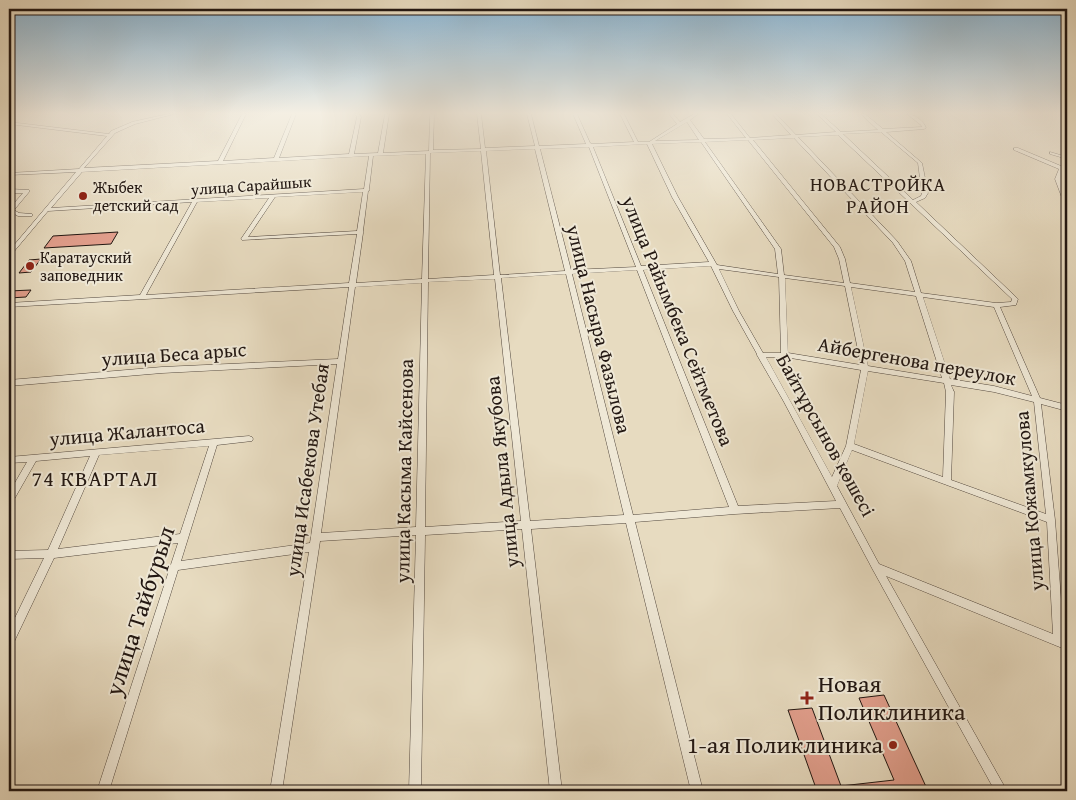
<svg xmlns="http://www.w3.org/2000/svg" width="1076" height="800" font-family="'Gentium Book Plus',serif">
	<rect width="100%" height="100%" fill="#e7dbc0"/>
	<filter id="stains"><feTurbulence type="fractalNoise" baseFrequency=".004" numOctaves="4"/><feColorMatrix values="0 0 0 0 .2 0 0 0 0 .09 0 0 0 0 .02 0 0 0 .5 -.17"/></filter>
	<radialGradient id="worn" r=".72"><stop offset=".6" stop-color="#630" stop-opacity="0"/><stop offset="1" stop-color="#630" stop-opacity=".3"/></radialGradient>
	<path fill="#e29f8d" stroke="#221712" d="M118,232L111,244L44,248L53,236Z
		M41,259L31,272L19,273L29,260Z
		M31,290L26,297L9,298V291Z
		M884,695L928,791H817L788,710L812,708L841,786L894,780L859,698Z"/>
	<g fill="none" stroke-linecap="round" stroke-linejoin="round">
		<g stroke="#53483e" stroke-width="1">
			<path id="street" d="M168,114H174L135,124L115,133L84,168L218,161L242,114H246L223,161L274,158L292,114H296L279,158L349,154L357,117L355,114H359L361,117L354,154L378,153L385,114H389L383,153L429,151L430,114H434L433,150L481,149L477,114H481L485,148L535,146L527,114H531L539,146L586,144L573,114H577L590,143L592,144L634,142L620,114H624L638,142H649L677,124L669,114H673L680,122L694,114H698L690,120L704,139L746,138L727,114H731L750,138L791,135L772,114H776L796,135L836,132L817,114H821L841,132L878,130L861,114H865L883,129L922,127L921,125L907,114C914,114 924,121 926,128L924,129L886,132L922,163L928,193L925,198L916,202L1017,298L1018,299L1016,305L1000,307L1040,398L1067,405V411L1041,404L1055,520L1064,639L1067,640V650L886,576L1007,791H995L873,570L840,508L735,514L635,522L703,791H691L626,523L531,529L562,791H550L522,529L425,535L421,791H409L416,535L320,541L282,791H270L309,552L178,570L109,791H97L178,543L54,558L13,644L9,645V630L44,558L9,559V551L48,550L90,456L36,461L12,503L9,504V493L27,462L9,463V457L249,436L252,437L253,439L252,441L217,445L181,561L310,543L337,364L162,373L9,386V380L162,367L338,359L349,287L9,307V303L140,295L192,202L48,211L11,255L9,256V251L76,172L9,175V173L79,169L107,136L9,124V122L109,134L111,131L132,122ZM687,122L699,140L655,141ZM881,132L918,163L922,193L921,196L913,200L843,134ZM838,135L1012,299L1011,302L996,303L921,293L911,261L897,241L798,137ZM794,138L893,243L905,261L915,292L850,283L845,259L840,247L753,140ZM748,140L834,247L839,259L844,283L784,275L781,249L705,142ZM701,142L775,249L778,274L717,265L678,197L652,144ZM647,144L672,197L709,262L641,266L593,147ZM589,147L636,267L571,270L540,149ZM535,149L565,271L500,275L486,151ZM481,151L494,275L428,279L430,153ZM426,154L422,279L356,283L363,233L364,232L363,231L368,191L370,190L369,189L373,156ZM369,156L364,189L51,208L82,172ZM363,192L357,231L248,237L275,197ZM269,198L241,239L242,240L357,234L349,283L146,295L197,202ZM711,266L733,311L757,354V355L784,402L836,501L738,506L643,270ZM719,269L779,277L781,353H763L739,311ZM637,270L729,507L633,515L572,274ZM566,274L624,515L530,521L501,278ZM785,278L845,286L861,365L788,353ZM495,279L521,521L425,527L428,282ZM422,283L416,527L321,533L355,287ZM851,287L916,296L942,378L868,366ZM923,297L994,307L1032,396L994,386L950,379ZM766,357H785L861,370L846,446L832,477ZM868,371L944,383L946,392L943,477L854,444ZM951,385L994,392L1034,402L1046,514L951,480L954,392ZM209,446L180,534L58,549L99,455ZM852,450L1047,522L1053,634L879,564L837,486Z
				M1014,148H1018L1061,166L1067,162C1067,167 1062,171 1061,177L1067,179V181H1061L1067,198V205L1064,203L1055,179L1059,169L1014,150Z
				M1050,152L1067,157V159L1050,154Z
				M9,189L29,190V192L14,210L19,213L32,214V216H18L9,211V209L23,193H9Z"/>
		</g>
		<use href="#street" fill="#efe8d6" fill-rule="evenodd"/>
	</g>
	<linearGradient id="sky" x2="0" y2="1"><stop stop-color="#89b6d6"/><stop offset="0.5" stop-color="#f4efe3"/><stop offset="1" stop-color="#f4efe3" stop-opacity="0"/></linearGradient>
	<rect width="1076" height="226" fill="url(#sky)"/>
	<g fill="#8f2418" stroke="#efe8d6" stroke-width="2">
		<circle cx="83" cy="196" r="5"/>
		<circle cx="30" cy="266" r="5"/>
		<path d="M804.5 690.5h5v5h5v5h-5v5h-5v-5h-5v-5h5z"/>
		<circle cx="893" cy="745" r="5"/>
	</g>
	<g text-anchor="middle" stroke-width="4" stroke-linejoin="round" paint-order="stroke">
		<g font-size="16" fill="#221712" stroke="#efe8d6">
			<text transform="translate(251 185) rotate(-4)" y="6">улица Сарайшык</text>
		</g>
		<g font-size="16" fill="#221712" stroke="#efe8d6" text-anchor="start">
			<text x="93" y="193">Жыбек<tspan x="93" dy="18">детский сад</tspan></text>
			<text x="40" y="263">Каратауский<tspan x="40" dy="18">заповедник</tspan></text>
		</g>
		<g font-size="19" letter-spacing="1" fill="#221712" stroke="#efe8d6">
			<text x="878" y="191">НОВАСТРОЙКА<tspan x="878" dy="22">РАЙОН</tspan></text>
		</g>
		<g font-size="20" fill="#221712" stroke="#efe8d6">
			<text transform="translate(678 321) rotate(68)" y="7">улица Райымбека Сейтметова</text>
			<text transform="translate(599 329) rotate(76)" y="7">улица Насыра Фазылова</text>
			<text transform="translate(174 354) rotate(-4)" y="7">улица Беса арыс</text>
			<text transform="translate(917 361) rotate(10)" y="7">Айбергенова переулок</text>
			<text transform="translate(127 432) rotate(-5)" y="7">улица Жалантоса</text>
			<text transform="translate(826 435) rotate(61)" y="7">Байтұрсынов көшесі</text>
			<text transform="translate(307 470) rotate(-82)" y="7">улица Исабекова Утебая</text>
			<text transform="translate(404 471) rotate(-89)" y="7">улица Касыма Кайсенова</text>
			<text transform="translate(502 472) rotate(-96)" y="7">улица Адыла Якубова</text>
			<text transform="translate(1029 501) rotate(-95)" y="7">улица Кожамкулова</text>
		</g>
		<g font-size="22" letter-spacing="1" fill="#221712" stroke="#efe8d6">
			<text x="95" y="486">74 КВАРТАЛ</text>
		</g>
		<g font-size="24" fill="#221712" stroke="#efe8d6">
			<text transform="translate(140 611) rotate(-72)" y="8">улица Тайбурыл</text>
		</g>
		<g font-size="24" fill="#221712" stroke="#efe8d6" text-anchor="start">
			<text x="818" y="692">Новая<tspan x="818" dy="28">Поликлиника</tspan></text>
			<text x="883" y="753" text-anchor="end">1-ая Поликлиника</text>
		</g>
	</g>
	<rect width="1076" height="800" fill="none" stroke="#e7dbc0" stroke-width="30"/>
	<rect x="10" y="10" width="1056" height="780" fill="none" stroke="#221712" stroke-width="2.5"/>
	<rect x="15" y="15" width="1046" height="770" fill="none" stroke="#221712"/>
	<rect width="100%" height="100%" filter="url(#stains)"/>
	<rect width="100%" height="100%" fill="url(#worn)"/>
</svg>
